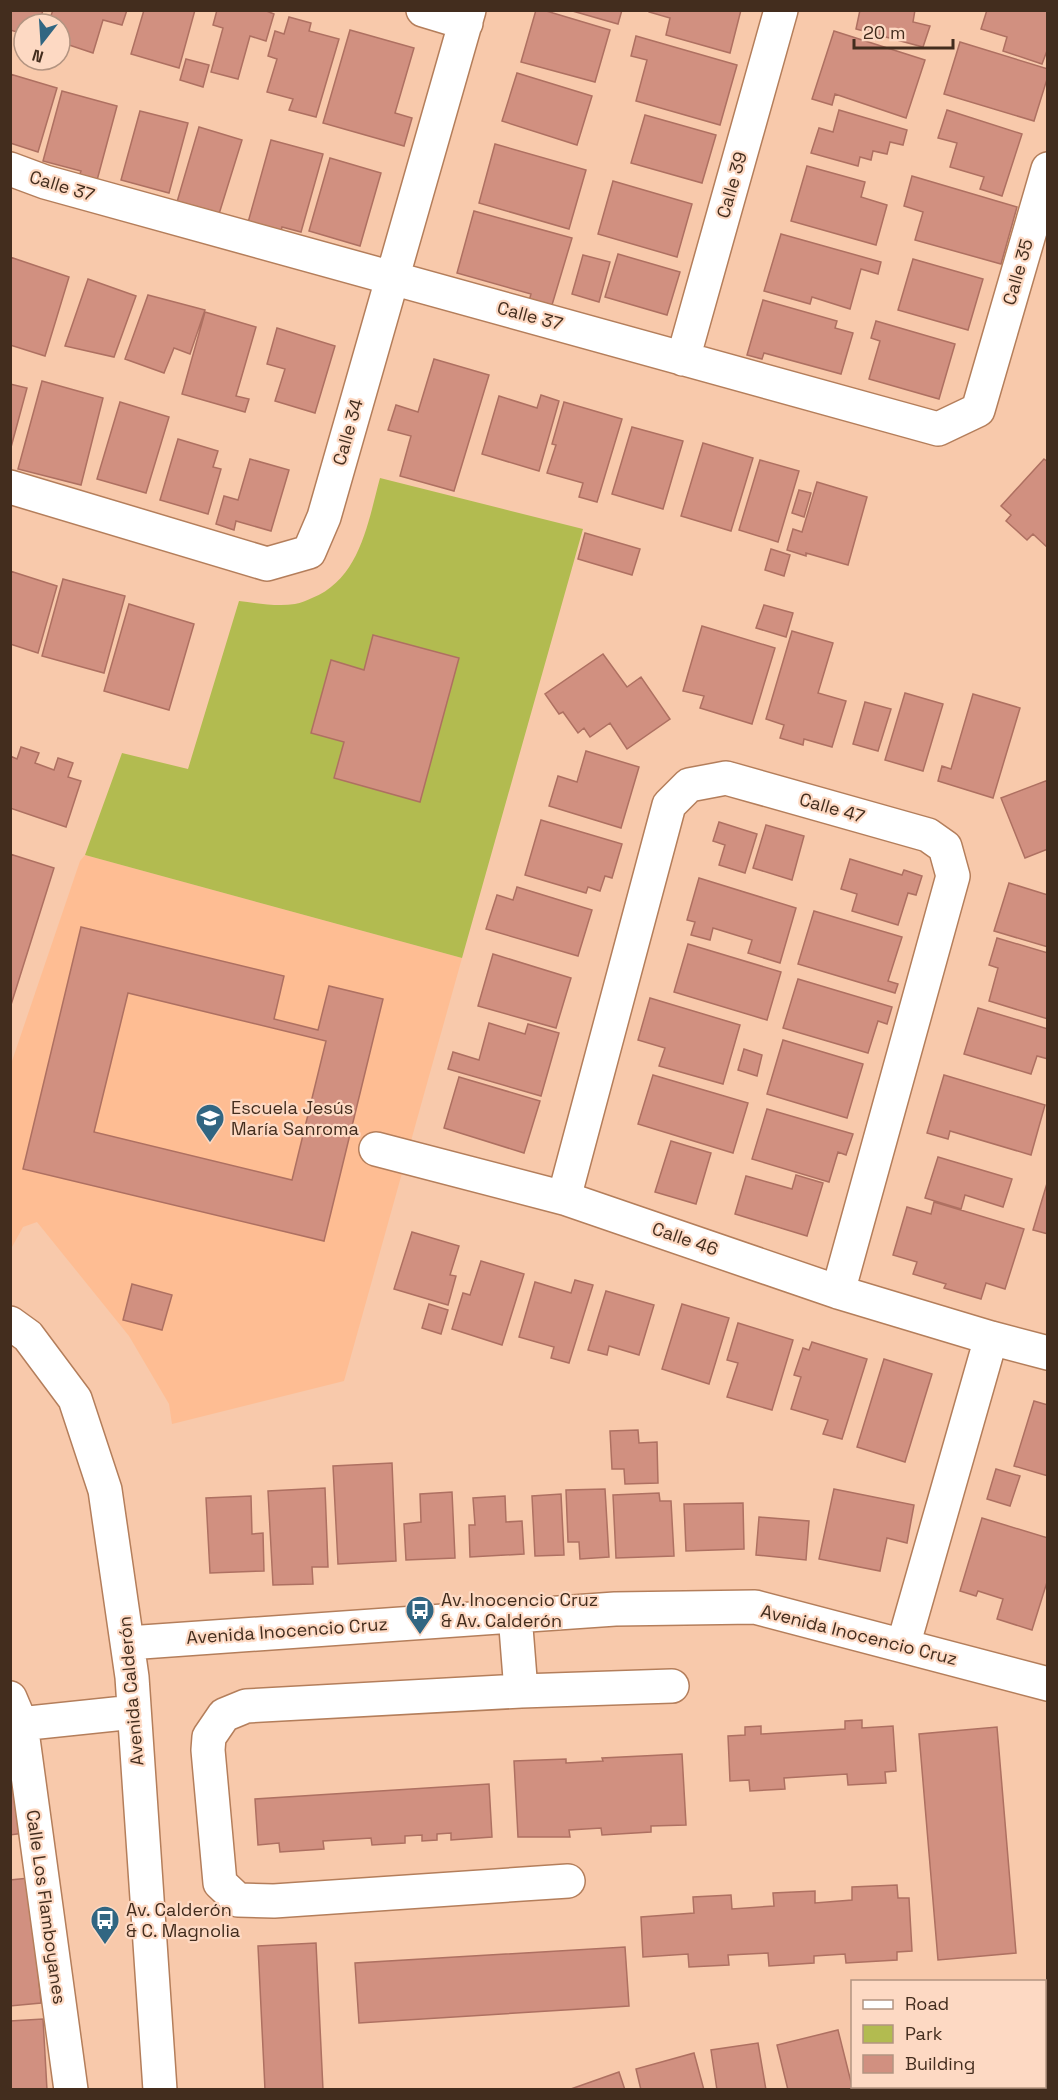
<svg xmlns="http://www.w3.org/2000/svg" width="1058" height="2100" font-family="'Space Grotesk',sans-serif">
	<rect width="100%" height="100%" fill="#f8c9ab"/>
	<path fill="#febd93" d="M85,855L462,958L344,1381L172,1424L169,1404L129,1336L37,1222L23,1227L12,1247L11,1246V1064L80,861Z"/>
	<path fill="#b2bb50" d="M380,478L583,529L462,958L85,855L122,753L188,769L239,601C257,603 277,607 295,604C301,603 307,600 312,598C360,579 368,522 380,478Z"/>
	<path fill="#d19080" stroke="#ae7061" stroke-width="1.5" fill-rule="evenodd" d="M10,10H43L39,24H24V34L10,30Z
		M53,10H127L122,25L103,20L93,53L60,42V24H48Z
		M144,10H195L179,68L131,54Z
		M217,10H264L274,14L266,41L250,36L238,79L211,72L223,28L213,25Z
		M536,10H543L610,30L595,82L521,62Z
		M569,10H622L618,24Z
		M649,10H741L730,53L666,35L670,18L649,12Z
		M860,10H915L913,22L930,26L923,47L856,29Z
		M987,10H1048V48L1042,64L1003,51L1007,37L981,29Z
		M289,17L311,23L309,31L339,39L316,117L289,110L293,99L267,92L277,59L268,56L275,31L284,34Z
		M350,30L414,48L395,113L412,118L404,146L323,123Z
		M834,31L925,60L906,118L835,94L832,105L812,99Z
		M636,36L737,65L720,125L636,101L647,60L631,56Z
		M960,42L1048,69V76L1034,121L944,94Z
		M186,59L209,65L203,87L180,80Z
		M517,73L592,96L577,145L502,121Z
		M10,74L57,88L38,152L10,143Z
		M62,91L117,106L96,184L78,179L81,171L43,161Z
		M839,110L907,130L903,145L890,142L887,154L873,151L871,160L860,157L858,166L811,153L819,128L833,132Z
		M947,110L1022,134L1002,196L980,189L984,177L950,167L957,143L938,138Z
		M140,111L188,123L169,193L121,180Z
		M645,115L716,135L702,183L631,163Z
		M199,127L242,140L219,214L177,202Z
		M271,140L323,154L301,232L282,227L280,236L247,226Z
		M495,144L586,170L569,229L479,203Z
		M330,158L381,173L360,246L309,231Z
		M807,166L865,182L861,197L887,205L876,245L791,221Z
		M912,176L1017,207L1001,264L915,240L923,212L904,206Z
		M613,181L692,204L677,257L598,234Z
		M474,211L572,238L549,315L527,308L531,294L457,273Z
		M781,234L881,262L878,274L861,269L850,309L812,297L810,304L764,291Z
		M618,254L680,272L667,315L605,297Z
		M583,255L610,262L599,302L572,294Z
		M10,257L69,277L45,356L10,345Z
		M913,259L983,279L968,330L898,310Z
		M88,279L136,296L114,357L65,346Z
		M148,295L205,310L190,354L174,348L164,373L125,359Z
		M763,300L837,321L835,328L853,333L841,374L764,353L762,359L747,355Z
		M205,312L256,327L236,396L249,399L245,412L182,394Z
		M876,321L955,344L939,399L869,379L880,341L871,338Z
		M277,328L335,346L315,413L275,401L285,369L267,364Z
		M434,359L489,375L454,491L400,476L411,436L388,430L396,405L418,412Z
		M42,381L103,398L81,485L18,469Z
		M10,384L27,388L10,451Z
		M541,395L559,401L539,471L482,454L499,396L537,408Z
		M120,402L169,417L146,493L97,479Z
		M564,402L622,419L597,502L579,497L583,483L547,473L556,445L552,444Z
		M632,427L683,441L663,509L612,494Z
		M178,439L218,451L213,467L221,469L208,514L160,500Z
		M703,443L753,458L731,531L681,516Z
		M250,459L289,470L271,531L236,521L234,530L216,524L224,496L238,500Z
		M1044,459L1048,462V548L1033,534L1027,540L1006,521L1011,515L1001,506Z
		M760,460L799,471L778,542L739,530Z
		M817,482L867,497L848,565L806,553V556L787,550L793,529L802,532Z
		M799,490L811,493L804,517L792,513Z
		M585,533L640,549L632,575L578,559Z
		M771,549L790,555L784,576L765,570Z
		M10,571L57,586L38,653L10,644Z
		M63,579L125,596L104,673L42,656Z
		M129,604L194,624L169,710L104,691Z
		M764,605L793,613L786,637L756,628Z
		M702,626L775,648L752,724L700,708L704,696L683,691Z
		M792,631L833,643L818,693L846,701L832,747L804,739L803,745L780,738L784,725L766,719Z
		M373,635L459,658L420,802L334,778L344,742L311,733L331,660L364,670Z
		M603,654L627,687L641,677L670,719L627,749L610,723L590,737L584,728L578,733L563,712L559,714L545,694Z
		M905,693L943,704L923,771L885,760Z
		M973,694L1020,708L993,798L938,781L942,766L951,769Z
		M865,702L891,709L878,751L853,744Z
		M21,747L39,753L35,763L54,770L58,758L73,763L68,777L81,781L66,827L10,808V756L17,759Z
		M586,751L639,767L621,828L549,806L558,776L577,782Z
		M1048,780V849L1025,858L1001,798Z
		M541,820L622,844L612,878L605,876L600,891L588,887L586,893L525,875Z
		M719,822L757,834L745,873L719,865L725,845L713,841Z
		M766,825L804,836L792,880L753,868Z
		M10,854L54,868L10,1008Z
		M850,859L902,875L904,870L922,876L916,895L908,893L898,925L852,911L857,894L841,889Z
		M699,878L796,908L780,963L748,953L752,940L713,928L710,940L691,935L695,922L687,920Z
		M1009,883L1048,895V947L994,931Z
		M517,887L592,910L578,956L486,929L497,895L513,900Z
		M814,911L902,937L888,981L898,984L895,993L798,964Z
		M81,927L284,976L274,1019L318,1030L329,986L383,999L324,1241L23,1169ZM128,993L326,1041L292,1180L94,1132Z
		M997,938L1048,953V1019L989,1001L998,968L989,965Z
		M688,944L781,972L767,1020L674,992Z
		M493,954L571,978L556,1028L478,1006Z
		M798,979L892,1007L887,1024L878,1021L868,1053L783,1028Z
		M650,998L740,1025L723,1084L659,1066L665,1048L638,1040Z
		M978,1008L1048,1029V1059L1037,1056L1031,1074L964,1054Z
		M489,1023L525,1034L528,1024L559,1033L541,1096L448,1069L453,1052L479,1060Z
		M783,1040L863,1064L847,1118L767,1094Z
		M744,1049L762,1055L757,1076L738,1070Z
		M653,1075L748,1103L733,1153L638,1124Z
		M944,1075L1045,1105L1031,1155L950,1131L948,1139L927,1133Z
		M459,1077L540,1101L524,1153L444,1128Z
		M767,1109L853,1134L846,1155L838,1152L829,1182L752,1159Z
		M671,1141L711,1153L696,1204L655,1192Z
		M938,1157L1012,1179L1003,1207L965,1195L961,1209L925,1198Z
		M796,1175L823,1183L807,1236L735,1214L746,1176L792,1189Z
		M1048,1180V1234L1033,1230Z
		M934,1202L1024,1229L1005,1289L986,1283L981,1299L944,1288L946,1284L913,1274L917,1262L893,1255L907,1207L931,1214Z
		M412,1232L459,1246L450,1275L456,1276L448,1305L394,1289Z
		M481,1261L524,1274L502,1345L452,1329L463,1293L470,1295Z
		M575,1280L593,1285L569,1363L551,1358L554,1347L519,1337L535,1282L571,1293Z
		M132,1284L172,1295L162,1330L123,1320Z
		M606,1291L654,1305L639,1355L609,1346L607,1355L588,1350Z
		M429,1304L448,1310L441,1334L422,1328Z
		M682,1304L729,1318L709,1384L662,1369Z
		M738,1323L793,1340L772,1410L727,1397L738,1363L727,1360Z
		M812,1342L867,1359L842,1439L823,1434L828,1420L791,1409L801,1377L794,1375L803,1348L809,1350Z
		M884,1359L932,1374L905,1462L857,1447Z
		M1034,1401L1048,1405V1476L1014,1466Z
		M638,1430L639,1443L657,1442L658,1483L625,1484L624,1469H612L610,1431Z
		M392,1463L396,1561L338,1564L333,1466Z
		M996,1469L1020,1476L1010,1506L987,1499Z
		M325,1488L328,1567H312L313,1584L273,1585L268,1491Z
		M605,1489L609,1557L580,1559L579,1542H568L566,1490Z
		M834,1489L914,1505L907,1543L887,1538L880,1571L819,1559Z
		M452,1492L455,1558L406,1560L404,1524L421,1522L420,1494Z
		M659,1493L660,1501H671L674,1556L616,1558L613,1495Z
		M561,1494L564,1555L535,1556L532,1496Z
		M251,1496L252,1534L263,1533L264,1571L210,1573L206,1498Z
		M505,1496L506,1522L522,1521L524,1554L470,1557L469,1525H475L473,1498Z
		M743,1503L744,1549L686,1551L684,1504Z
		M759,1517L809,1521L806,1560L756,1555Z
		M982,1518L1048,1538V1579L1032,1630L997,1619L1003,1599L978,1591L976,1596L960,1591Z
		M862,1720V1728L893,1726L896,1771L885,1772L886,1783L848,1785L847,1774L784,1778L785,1789L750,1791L749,1780L730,1781L728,1736L745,1735V1727L761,1726V1734L845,1729V1721Z
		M997,1727L1016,1953L938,1960L919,1734Z
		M682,1754L686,1825L651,1826V1832L602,1835L601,1828L569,1830L570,1837H518L514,1761L566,1759V1763L603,1761L602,1758Z
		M17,1772L24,1833L10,1835V1773Z
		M489,1784L492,1837L451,1840V1833L437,1834V1840L422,1841V1835L405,1836V1843L372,1845L371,1838L323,1841L324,1849L280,1852L279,1843L258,1845L255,1799Z
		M29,1878L41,2003L10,2006V1880Z
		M897,1885L898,1898H909L912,1951L897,1952V1960L846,1963L845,1954L814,1956V1963L769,1966L768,1953L728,1955L729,1965L689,1967L688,1954L643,1957L641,1917L694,1913L693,1897L731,1895L732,1909L774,1906L773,1893L815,1891V1903L852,1900V1887Z
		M316,1943L323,2090H265L258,1946Z
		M625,1947L629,2006L359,2023L355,1963Z
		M43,2019L47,2090H10V2021Z
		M838,2030L853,2090H788L777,2045Z
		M758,2043L766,2090H717L711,2050Z
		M694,2053L704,2090H641L636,2069Z
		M619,2072L625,2090H568Z
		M862,2086H924L925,2090H863Z"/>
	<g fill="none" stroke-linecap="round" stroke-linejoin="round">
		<g stroke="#b47e5b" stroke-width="36">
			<path id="minor" d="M423,10L466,23
				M10,169L45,182L938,429L978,410L1048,169
				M683,359L781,10
				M10,487L267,564L309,552L324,517L469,10
				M376,1149L564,1198L838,1292L991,1338L1048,1353
				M564,1198L669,805L689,785L726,778L928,835L945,847L953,876L838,1292
				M10,1323L28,1336L75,1399L105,1490L132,1677L160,2090
				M515,1615L521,1691L246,1706L224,1715L209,1737L208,1750L220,1883L238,1900L274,1901L568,1881
				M128,1643L615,1609L755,1607L1048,1684
				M903,1646L991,1338
				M521,1691L672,1686
				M10,1698L21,1724L71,2090
				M10,1725L134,1712"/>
		</g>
		<use href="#minor" stroke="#fff" stroke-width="33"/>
	</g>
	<defs>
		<g id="school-pin" transform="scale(1.5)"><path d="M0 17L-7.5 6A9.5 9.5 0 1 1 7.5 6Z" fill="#316682" stroke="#fdd9c3"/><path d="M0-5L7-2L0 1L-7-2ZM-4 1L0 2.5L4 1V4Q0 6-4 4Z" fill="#fff"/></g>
		<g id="bus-pin" transform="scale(1.5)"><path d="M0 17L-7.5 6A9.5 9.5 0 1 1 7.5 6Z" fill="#316682" stroke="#fdd9c3"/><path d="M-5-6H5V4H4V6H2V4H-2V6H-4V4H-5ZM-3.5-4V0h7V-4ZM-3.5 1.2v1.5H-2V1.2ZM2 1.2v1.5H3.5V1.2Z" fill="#fff"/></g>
	</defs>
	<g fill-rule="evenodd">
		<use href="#school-pin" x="210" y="1118"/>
		<use href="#bus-pin" x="420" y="1610"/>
		<use href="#bus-pin" x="105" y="1920"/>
	</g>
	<g text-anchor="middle" stroke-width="4.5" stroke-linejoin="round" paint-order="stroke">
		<g font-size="18" fill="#432d1e" stroke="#fdd9c3">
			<text transform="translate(732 185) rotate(-74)" y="6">Calle 39</text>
			<text transform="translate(62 186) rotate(17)" y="6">Calle 37</text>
			<text transform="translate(1018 272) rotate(-74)" y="6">Calle 35</text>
			<text transform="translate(530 316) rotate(15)" y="6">Calle 37</text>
			<text transform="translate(348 432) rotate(-74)" y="6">Calle 34</text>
			<text transform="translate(832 808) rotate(16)" y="6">Calle 47</text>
			<text transform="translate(685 1239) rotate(19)" y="6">Calle 46</text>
			<text transform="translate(287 1631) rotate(-4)" y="6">Avenida Inocencio Cruz</text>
			<text transform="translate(859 1635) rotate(14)" y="6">Avenida Inocencio Cruz</text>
			<text transform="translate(131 1691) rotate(-95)" y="6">Avenida Calderón</text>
			<text transform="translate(46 1907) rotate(82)" y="6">Calle Los Flamboyanes</text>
		</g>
		<g font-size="18" fill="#432d1e" stroke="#fdd9c3" text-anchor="start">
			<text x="231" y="1114">Escuela Jesús<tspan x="231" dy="21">María Sanroma</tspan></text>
			<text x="441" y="1606">Av. Inocencio Cruz<tspan x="441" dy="21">&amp; Av. Calderón</tspan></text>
			<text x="126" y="1916">Av. Calderón<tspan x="126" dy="21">&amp; C. Magnolia</tspan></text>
		</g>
	</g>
	<rect width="1058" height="2100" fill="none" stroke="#432d1e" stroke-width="24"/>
	<rect x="851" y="1980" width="195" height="108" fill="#fdd9c3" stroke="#b39481" stroke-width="1.5"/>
	<rect x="863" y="2000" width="30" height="9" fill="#ffffff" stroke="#b39481" stroke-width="1.5"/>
	<text x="905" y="2010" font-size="18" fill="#432d1e">Road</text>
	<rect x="863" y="2025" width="30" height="18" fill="#b2bb50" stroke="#b39481" stroke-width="1.5"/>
	<text x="905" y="2040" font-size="18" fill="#432d1e">Park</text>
	<rect x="863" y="2055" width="30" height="18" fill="#d19080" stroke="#b39481" stroke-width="1.5"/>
	<text x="905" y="2070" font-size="18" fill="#432d1e">Building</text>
	<g transform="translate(42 42) rotate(197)"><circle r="28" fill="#fdd9c3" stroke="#b39481" stroke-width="1.5"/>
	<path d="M0-4.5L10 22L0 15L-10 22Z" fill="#316682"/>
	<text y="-9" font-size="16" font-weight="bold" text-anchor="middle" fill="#432d1e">N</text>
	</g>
	<path d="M854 39v9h99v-9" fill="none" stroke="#432d1e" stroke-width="3"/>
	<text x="863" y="39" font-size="18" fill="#432d1e" stroke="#fdd9c3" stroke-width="4.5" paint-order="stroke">20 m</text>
</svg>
